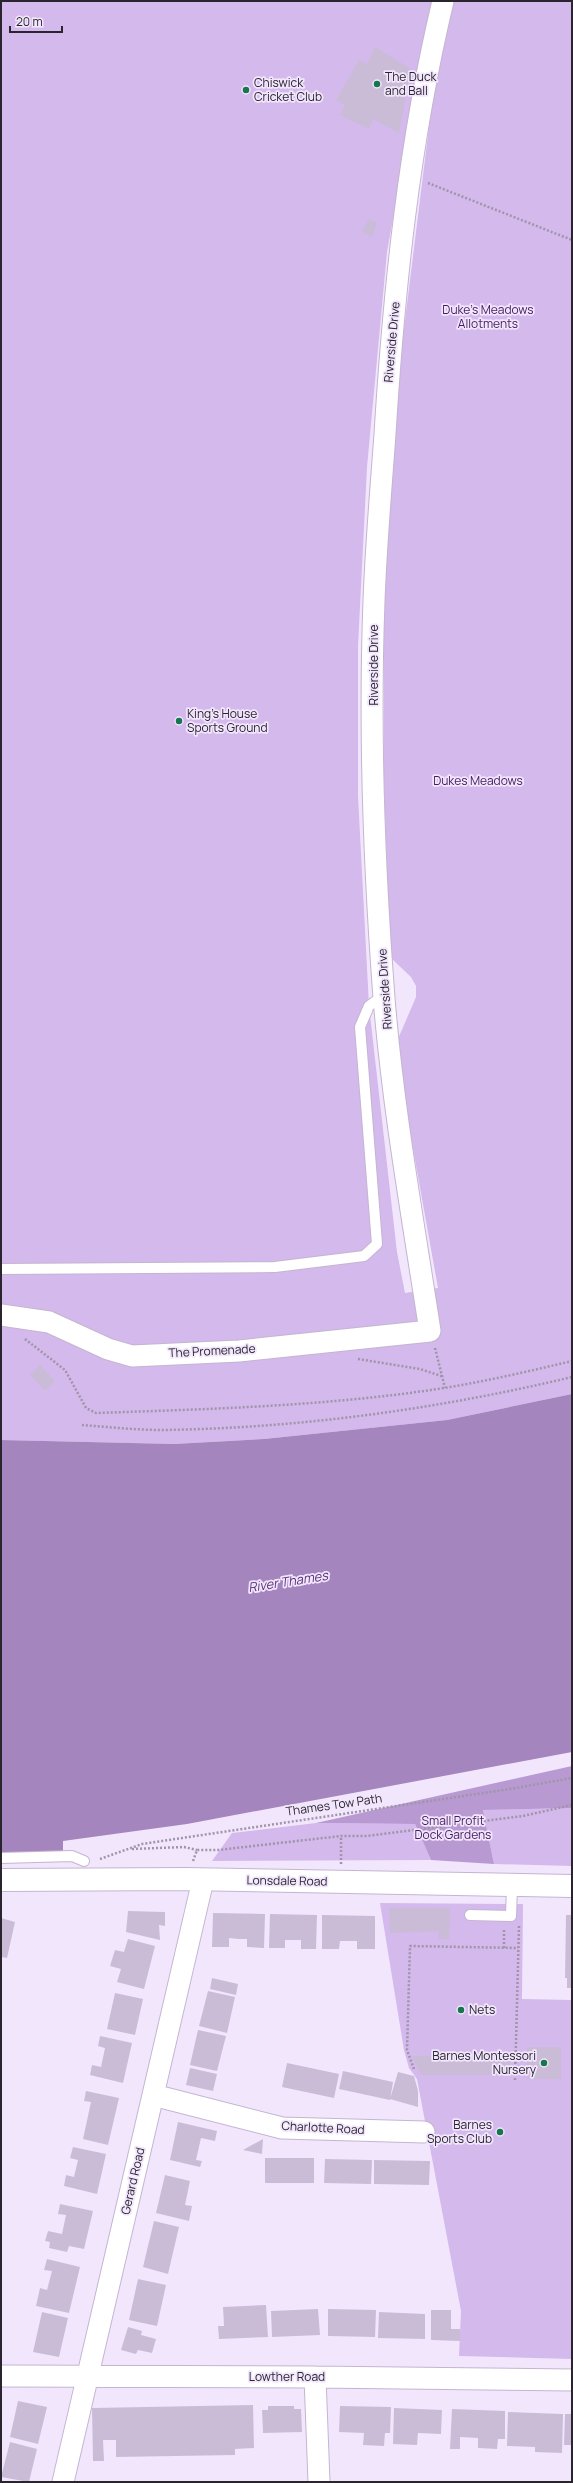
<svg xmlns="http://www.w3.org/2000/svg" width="573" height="2483" font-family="Manrope,sans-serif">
	<rect width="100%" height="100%" fill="#f2e6fd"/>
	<path fill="#d4b9ec" d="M1,1H432L387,252L367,467L358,646V796L369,1006L397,1252L405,1293L438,1288L406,1109L398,1039L416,997V986L411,977L390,957L384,783V600L398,377L432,103L453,1H572V1394L447,1420L264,1439L174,1444L1,1440Z
		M572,1808V1866L494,1864L483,1810Z
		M316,1823L415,1824L431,1860L212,1861L232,1833Z
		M380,1903L523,1904L522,1999L572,2000V2359L459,2356L461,2311L417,2079L409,2068L404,2050Z"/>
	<path fill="#b899d2" d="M572,1766V1808L483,1810L494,1864L431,1860L415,1824L316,1823Z"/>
	<path fill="#a485bd" d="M572,1394V1752L187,1824L63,1841V1852L1,1854V1440L174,1444L264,1439L447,1420Z"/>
	<path fill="#cabcd7" d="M375,47L411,69L399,133L373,119L369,129L340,115L345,105L336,100L359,60L367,64Z
		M369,219L377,223L372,237L362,232Z
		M40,1365L55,1381L45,1391L30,1375Z
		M389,1908H450L449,1939H439L438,1931L390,1933Z
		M128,1911L165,1912V1926L159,1925L160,1940L126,1932Z
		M213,1913L265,1914L264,1948L247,1947V1939H238L229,1938V1947H212Z
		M270,1914L317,1915L316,1949H301V1940H285V1948H269Z
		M322,1915L375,1916V1949H357V1941H340L339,1949H322Z
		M566,1915H572V1988H567V1978H565Z
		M1,1918L15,1922L7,1958L1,1957Z
		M128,1939L155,1946L144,1989L117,1982L121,1969L110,1966L115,1950L124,1952Z
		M212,1978L238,1984L236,1995L210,1989Z
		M208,1991L235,1997L227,2033L199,2026Z
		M115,1993L143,1999L135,2035L107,2029Z
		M198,2030L226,2036L217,2071L190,2065Z
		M100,2036L132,2043L123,2083L90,2075L92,2065L101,2067L105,2048L98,2046Z
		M527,2047H561V2079H527Z
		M412,2056H510V2075H421Z
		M287,2063L339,2074L334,2098L282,2087Z
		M190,2068L217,2074L213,2091L186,2085Z
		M343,2071L393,2082L390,2100L339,2089Z
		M398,2072L414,2076L418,2091V2107L390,2099Z
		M86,2091L119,2098L108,2145L83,2139L91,2102L84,2101Z
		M178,2122L217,2131L215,2141L201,2138L196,2160L202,2161L200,2167L170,2160Z
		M263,2139L262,2154L243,2150Z
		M73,2147L106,2154L97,2194L64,2186L66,2175L74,2177L78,2160L70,2158Z
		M265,2158H314V2183H265Z
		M325,2159L372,2160L371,2184L324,2183Z
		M374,2160L430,2161L429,2185L374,2184Z
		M165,2175L190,2181L185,2205L192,2206L189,2221L156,2213Z
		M60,2204L93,2211L84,2249L69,2246L67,2252L49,2248L50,2242L45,2241L48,2231L62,2234L66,2215L58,2214Z
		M154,2221L179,2227L168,2274L143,2267Z
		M47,2259L80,2267L69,2313L36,2306L40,2288L47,2290L52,2271L44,2270Z
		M138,2279L166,2285L157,2326L129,2320Z
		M266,2305L268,2337L219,2339L218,2326H224L223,2307Z
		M318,2309L320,2335L272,2337L271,2311Z
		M328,2309L376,2310L375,2337L328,2336Z
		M431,2310H451V2329H460V2341L431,2340Z
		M42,2312L68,2318L59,2357L33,2352Z
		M379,2312L425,2314V2339L378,2338Z
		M128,2327L142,2331L141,2335L156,2339L152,2353L138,2350L136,2354L121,2350Z
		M18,2401L47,2407L38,2444L10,2437Z
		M253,2405L254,2448L235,2449V2455L116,2457V2440H103L104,2461H93L92,2408Z
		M268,2406H294V2409H301L302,2432L263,2433L262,2410H268Z
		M340,2406L391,2407L390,2433H385L384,2446L363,2445L364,2433L339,2432Z
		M394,2408L442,2410L441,2434L418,2433L417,2445L393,2444Z
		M452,2409L505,2411V2439H498L497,2449L478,2448V2438L460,2437V2449H450Z
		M508,2412L563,2414L562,2453L535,2452V2447L507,2446Z
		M565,2414H572V2445H564Z
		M10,2442L37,2449L29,2482L1,2477Z"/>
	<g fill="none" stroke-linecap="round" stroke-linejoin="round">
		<g stroke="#c4b5d1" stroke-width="12">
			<path id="lane" d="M1,1269L275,1267L364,1256L377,1244L360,1027L369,1006L384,995
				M1,1858L72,1856L84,1861
				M470,1915L511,1916L512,1886"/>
		</g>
		<g stroke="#c4b5d1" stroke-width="23">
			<path id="street" d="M1,1315L49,1322L108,1349L132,1356L239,1351L430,1331C413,1220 393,1109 384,998C374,866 369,733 374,601C376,545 381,489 385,434C394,288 409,143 443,1
				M153,2095L282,2128L424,2132
				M1,2376L315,2377L572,2380
				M315,2377L319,2482
				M63,2482L203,1880"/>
		</g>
		<g stroke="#c4b5d1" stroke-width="24">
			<path id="secondary" d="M1,1880L186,1879L572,1886"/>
		</g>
		<path stroke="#9e95a6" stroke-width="2.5" stroke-dasharray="2 2" stroke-linecap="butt" d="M428,183L572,240
			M25,1339L65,1370L86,1408L96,1413C212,1409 329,1406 444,1388C487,1381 530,1371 572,1361
			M435,1348L445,1388
			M358,1359L420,1369L444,1377
			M82,1425C108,1427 136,1430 163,1430C301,1428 438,1409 572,1377
			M132,1849L184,1847L197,1850
			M100,1859L142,1844L510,1789L572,1778
			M193,1861L197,1850H218L341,1836H367L523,1816L572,1805
			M341,1864V1836
			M504,1948V1928
			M414,2069L407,2050L410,1946L518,1948
			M515,2080L519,1926"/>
		<use href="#lane" stroke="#fff" stroke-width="10"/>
		<use href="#street" stroke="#fff" stroke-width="21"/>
		<use href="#secondary" stroke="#fff" stroke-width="22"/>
	</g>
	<g fill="#16764d" stroke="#f2e6fd" stroke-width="1.5">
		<circle cx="377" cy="84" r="4"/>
		<circle cx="246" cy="90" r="4"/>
		<circle cx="179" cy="721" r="4"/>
		<circle cx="461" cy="2010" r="4"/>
		<circle cx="544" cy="2063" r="4"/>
		<circle cx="500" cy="2132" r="4"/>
	</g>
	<g text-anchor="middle" stroke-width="3.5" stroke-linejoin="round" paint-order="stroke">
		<g font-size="12" fill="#29242e" stroke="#f2e6fd" text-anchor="start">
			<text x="385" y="81">The Duck<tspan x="385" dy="14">and Ball</tspan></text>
			<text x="254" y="87">Chiswick<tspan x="254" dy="14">Cricket Club</tspan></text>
			<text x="187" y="718">King's House<tspan x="187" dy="14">Sports Ground</tspan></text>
			<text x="469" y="2014">Nets</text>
			<text x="536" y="2060" text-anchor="end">Barnes Montessori<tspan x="536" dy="14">Nursery</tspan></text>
			<text x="492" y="2129" text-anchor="end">Barnes<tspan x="492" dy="14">Sports Club</tspan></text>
		</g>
		<g font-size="12" fill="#441b5e" stroke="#f2e6fd">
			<text x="488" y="314">Duke's Meadows<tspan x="488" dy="14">Allotments</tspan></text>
			<text x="478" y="785">Dukes Meadows</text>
			<text x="453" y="1825">Small Profit<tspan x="453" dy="14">Dock Gardens</tspan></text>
		</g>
		<g font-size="12" fill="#29242e" stroke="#f2e6fd">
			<text transform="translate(392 342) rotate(-85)" y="4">Riverside Drive</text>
			<text transform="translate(374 665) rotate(-90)" y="4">Riverside Drive</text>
			<text transform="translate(385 989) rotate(-94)" y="4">Riverside Drive</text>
			<text transform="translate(212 1351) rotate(-3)" y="4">The Promenade</text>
			<text transform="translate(334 1805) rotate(-8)" y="4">Thames Tow Path</text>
			<text transform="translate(287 1881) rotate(1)" y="4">Lonsdale Road</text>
			<text transform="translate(323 2128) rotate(3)" y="4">Charlotte Road</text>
			<text transform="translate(133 2181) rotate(-77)" y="4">Gerard Road</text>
			<text x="287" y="2381">Lowther Road</text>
		</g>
		<g font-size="13" font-style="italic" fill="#5b3378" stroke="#f2e6fd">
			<text transform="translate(288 1581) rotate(-9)" y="5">River Thames</text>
		</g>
	</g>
	<rect width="573" height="2483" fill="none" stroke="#29242e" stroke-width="4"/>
	<path d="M10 26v6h52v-6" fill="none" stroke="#29242e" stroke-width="2"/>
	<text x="16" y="26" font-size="12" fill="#29242e" stroke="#f2e6fd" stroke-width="3" paint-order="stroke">20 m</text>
</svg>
